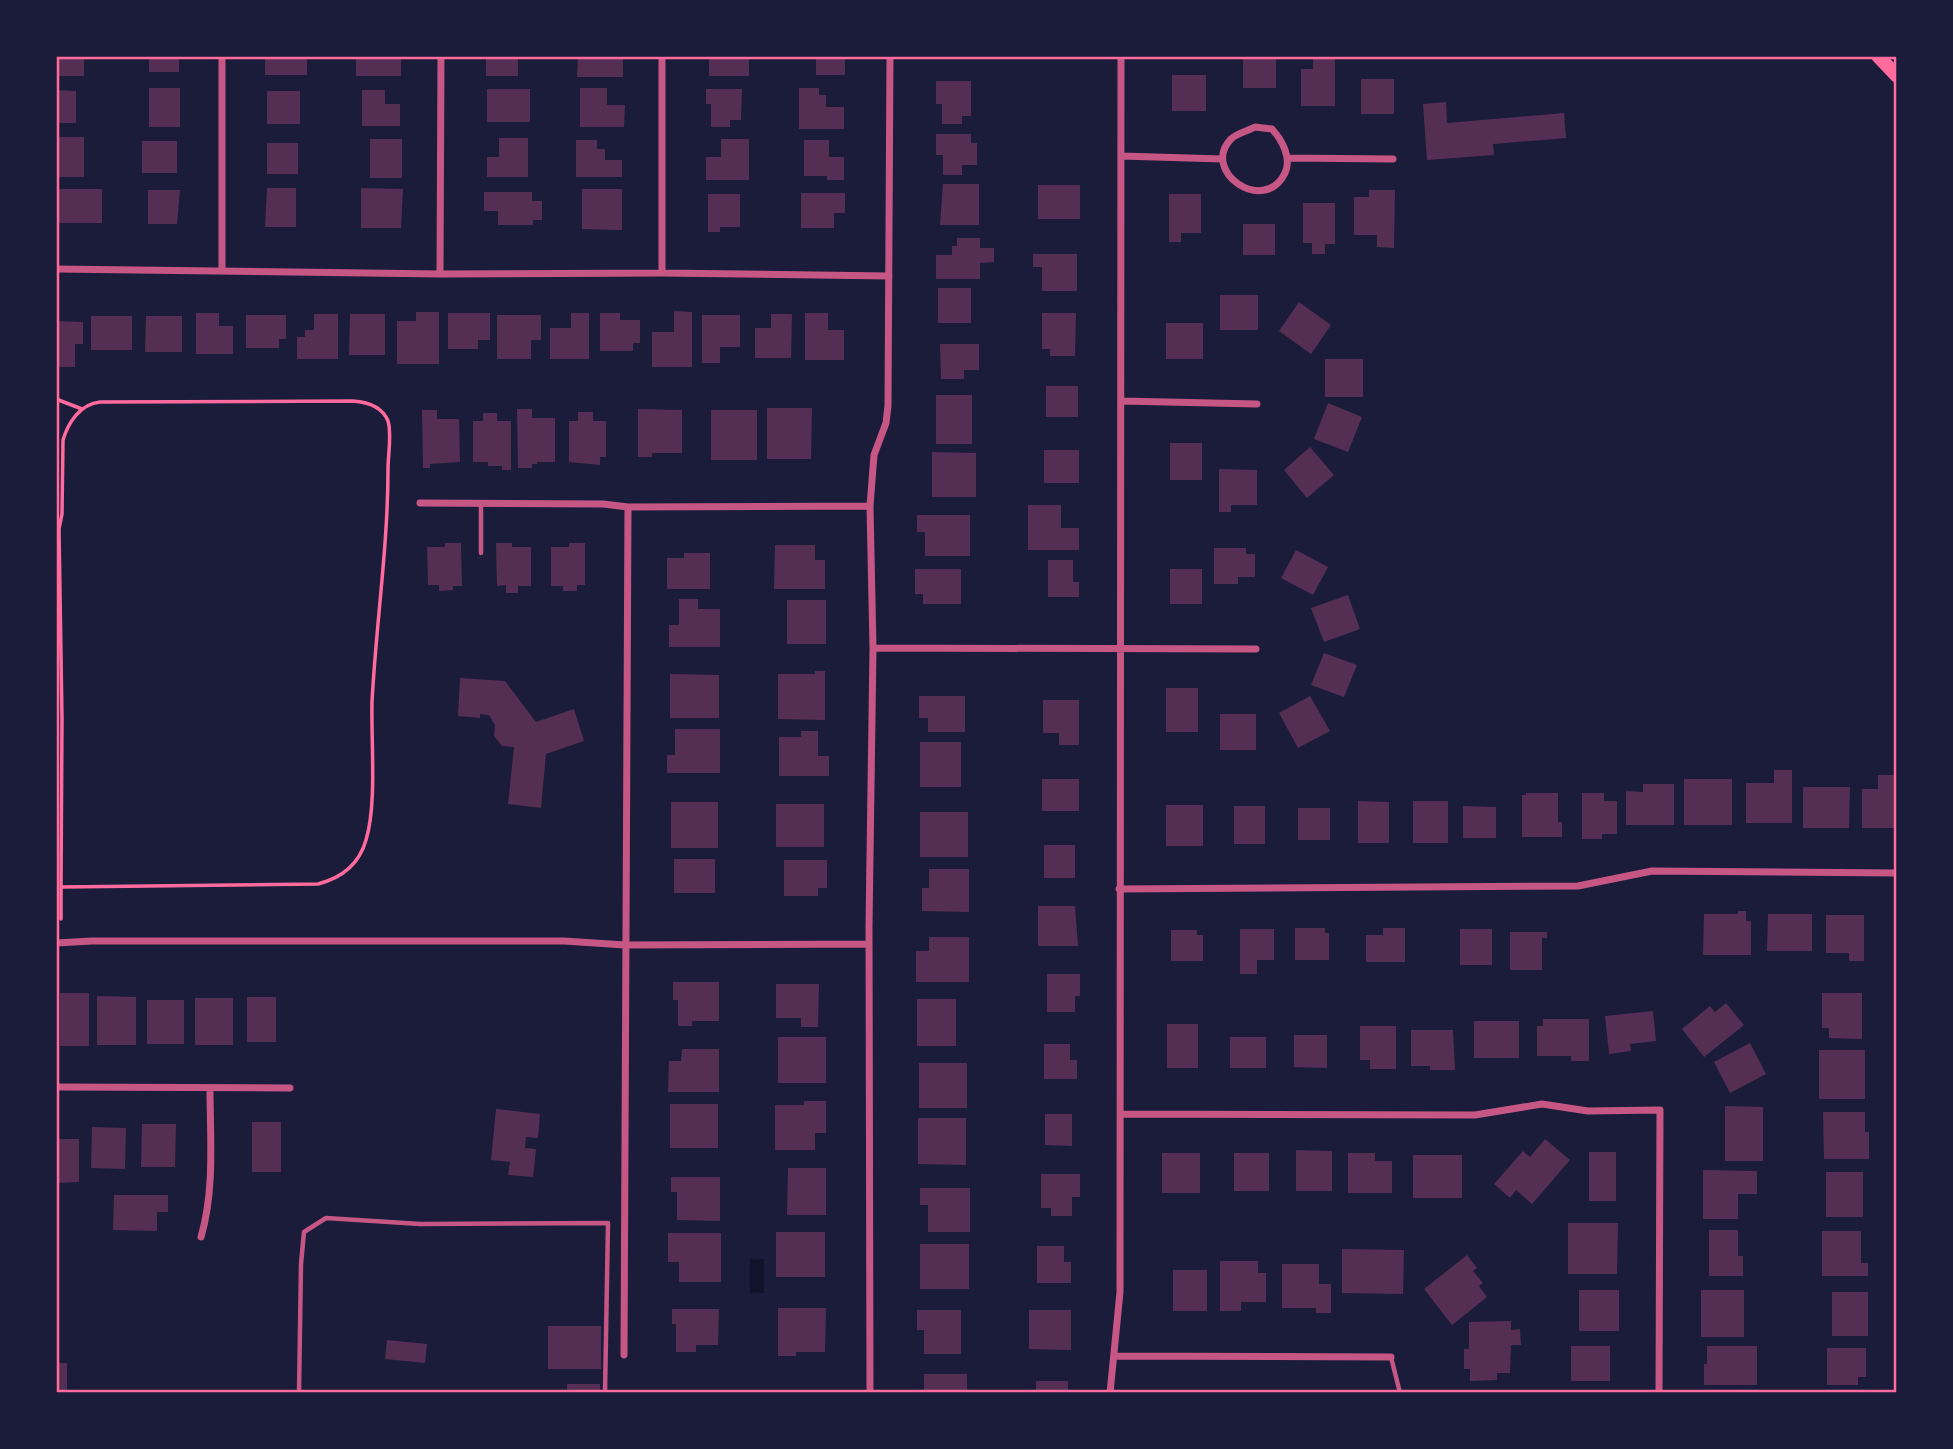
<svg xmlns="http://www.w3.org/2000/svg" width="1953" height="1449" font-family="Cabin,sans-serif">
	<rect width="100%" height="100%" fill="#1b1b3a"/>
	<path fill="#12122b" d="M750,1259H764V1293H750Z"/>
	<path fill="#542f53" d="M56,56H84V76H56Z
		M149,56H179V72H149Z
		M265,56H307V75H265Z
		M356,56H401V76H356Z
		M486,56H518V76H486Z
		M578,56L623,57V77H577Z
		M709,56H749V76H709Z
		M816,56H845V75H816Z
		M1243,56H1276V88H1243Z
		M1313,56H1335V106H1301V69H1313Z
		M1172,75H1206V111H1172Z
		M1361,79H1394V114H1361Z
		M936,81H971V116H962V124H942V104H936Z
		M149,88H180V127H149Z
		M580,88H607V105H625L624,127H580Z
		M799,88H819V95H826V107H844V129H799Z
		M487,89H530V122H487Z
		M706,89H742L741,120H730V127H711V104H706Z
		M56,90L76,91V123H56Z
		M362,90H385V104H400V126H362Z
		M267,91H300V124H267Z
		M1446,102L1447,123L1564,113L1566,138L1493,144L1494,155L1427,160L1423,104Z
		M936,134H971V143H977V165H962V175H943V155H936Z
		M56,137H84V177H56Z
		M499,138H528V177H487V157H499Z
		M370,139H402V178H370Z
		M721,139H749V180H706V157H721Z
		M576,140H597V149H605V160H622V177H576Z
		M804,140H829V157H844V180H827V176H804Z
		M142,141H177V173H142Z
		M267,143H298V174H267Z
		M943,184H979V225H940Z
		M1038,185H1080V219H1038Z
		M267,188H296V227H265Z
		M361,188L403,189L401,228H361Z
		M56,189H102V223H56Z
		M582,189H622V230L582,229Z
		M148,190H180L177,224H148Z
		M1369,190H1395L1394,248L1377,247V235H1354V197H1369Z
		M484,192H532V201H542V220H533V225H498V211H484Z
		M801,193H845V213H834V228H801Z
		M708,194H740V227H720V232H708Z
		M1169,194H1201V233H1181V242H1169Z
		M1303,203H1335V244H1325V254H1312V243H1303Z
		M1243,224H1275V255H1243Z
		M957,238H980V248H994V262L980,263V279H936V255H952V246H957Z
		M1033,254H1077V291H1042V267H1033Z
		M938,288H971V323H938Z
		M1220,295H1258V330H1220Z
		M1299,302L1331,325L1311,354L1279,331Z
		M674,311L692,312V367H652V332H674Z
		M416,312H439V364H397V321H416Z
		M196,313H219V326H233V354H196Z
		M448,313H490V340H478V349H448Z
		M571,313H589V359H550V328H571Z
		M600,313H620V320H640V343H633V351H600Z
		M805,313H828V330H844V360H805Z
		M1042,313H1076L1075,356H1050V349H1042Z
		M314,314H338V359H297V337H305V330H314Z
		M350,314H385V355H349Z
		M771,314H792L791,358H755V328H771Z
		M246,315H286V339H279V348H246Z
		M497,315H541V340H531V359H497Z
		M702,315H740V347H720V363H702Z
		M91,316H132V350H91Z
		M146,316H182V352H145Z
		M56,321L83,322V344H75V367H56Z
		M1166,323H1203V359H1166Z
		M940,344H979V370H964V379H941Z
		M1325,359H1363V397H1325Z
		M1046,386H1078V417H1046Z
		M936,395H972V444H936Z
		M1328,403L1362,417L1348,452L1314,439Z
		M767,408H812L811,459H767Z
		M517,409H532V418H555V462H537V464H532V468H518Z
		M638,409L682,410V453H652V457H638Z
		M422,410H437V419H459L460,462L430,464V468H423Z
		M711,410H757V460H711Z
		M578,412H593V421H606V457H600V465L569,462V421H578Z
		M483,413H497V421H511V470H502V466H488V462H473V421H483Z
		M1170,443H1202V480H1170Z
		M1310,447L1334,475L1307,498L1284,470Z
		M1044,450H1079V483H1044Z
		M932,452L976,453V497H932Z
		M1219,469L1257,470V505H1231V512H1219Z
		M1028,505H1061V528H1079V550H1028Z
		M917,515H970V556H925V532H917Z
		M445,543H461L462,586H453V590L439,591V585H428L427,547H445Z
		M496,543H512V547H531V586H518V593H506V585L497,586Z
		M569,543H585V585H577V591H563V586H551V547H569Z
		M775,545H815V560H825V589H774Z
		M1214,548H1246V554H1255V577H1238V584H1214Z
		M1296,550L1328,567L1313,595L1281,578Z
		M684,553H710V589H667V558H684Z
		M1048,560H1073V582H1079V597H1048Z
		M915,569H961V604H923V594H915Z
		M1170,569H1202V604H1170Z
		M1348,595L1360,629L1324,642L1311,608Z
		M679,599H698V609H720V647H669V625H679Z
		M787,600H826V644H787Z
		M1324,653L1357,665L1344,697L1311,685Z
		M815,671H825V720L778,719V674H815Z
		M670,674L719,675V718H670Z
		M460,678L505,681L536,722L574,709L584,741L546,754L541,808L508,804L514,747L502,746L494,736L495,725L489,715L480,714V718L458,716Z
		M1166,688H1198V732H1166Z
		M919,696H965V732H928V718H919Z
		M1310,696L1330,731L1298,748L1279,713Z
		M1043,700H1079V745H1059V733H1043Z
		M1220,714H1256V750H1220Z
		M675,729H720V773H667V755H675Z
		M801,731H818V756H829V776H779V737H801Z
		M920,742H961V787H920Z
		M1774,770H1792V823H1746V783H1774Z
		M1878,775H1897V828H1862V789H1878Z
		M1042,779H1079V811H1042Z
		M1684,779H1732V825H1684Z
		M1643,784H1674V825H1626V791L1643,792Z
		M1803,787H1850L1849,828H1803Z
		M1526,793H1558V822H1562V837H1522V795H1526Z
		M1582,793H1604V801H1617V834H1602V839H1582Z
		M1358,801L1389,802V843H1358Z
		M1413,801H1448V843H1413Z
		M671,802H718V848H671Z
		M776,804H824V847H776Z
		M1166,805H1203V846H1166Z
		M1234,806H1265V844H1234Z
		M1463,806L1496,807V838H1463Z
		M1298,808H1330V840H1298Z
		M920,812H968V857H920Z
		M1044,845H1075V878H1044Z
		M674,859H715V893H674Z
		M784,860H827V888H818V896H784Z
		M929,869H969V912L922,911V888H929Z
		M1038,906H1075L1078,946H1038Z
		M1738,911H1746V921H1751V955H1703L1704,914H1738Z
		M1768,914H1812V951H1767Z
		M1826,915H1864V961H1849V953H1826Z
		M1295,928H1325V933H1329V960H1295Z
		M1383,928H1405V962H1366V935H1383Z
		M1240,929H1274V960H1257V974H1240Z
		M1460,929H1492V965H1460Z
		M1171,930H1197V935H1203V961H1171Z
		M1510,932H1547V938H1542V970H1510Z
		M929,937H969V982H916V951H929Z
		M1047,974H1080V996H1075V1012H1047Z
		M673,982H719V1021H692V1026H678V1000H673Z
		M776,984H819L818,1027H801V1018H776Z
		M60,993H89V1046H60Z
		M1822,993H1862V1039L1829,1038V1028H1822Z
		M97,996L136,997V1045H97Z
		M247,997H276V1042H247Z
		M195,998H233V1045H195Z
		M917,999H956V1046H917Z
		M147,1000H184V1044H147Z
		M1726,1003L1744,1025L1704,1057L1682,1029L1710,1006L1715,1012Z
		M1653,1011L1656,1041L1630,1044L1631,1051L1609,1054L1605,1016Z
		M1543,1019H1589V1061H1571V1056H1537V1026H1543Z
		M1474,1021H1519V1058H1474Z
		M1167,1024H1198V1068H1167Z
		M1360,1026H1396V1069H1370V1060H1360Z
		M1411,1030H1453L1455,1070H1430V1066H1411Z
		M1294,1035H1327V1068L1294,1067Z
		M778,1037H826V1083H778Z
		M1230,1037H1266V1068H1230Z
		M1750,1043L1766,1074L1730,1093L1714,1062Z
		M1044,1044H1070V1060H1077V1079H1044Z
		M682,1049H719V1092H668L669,1061H681Z
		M1819,1050H1865V1099H1819Z
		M919,1063H967V1108H919Z
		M804,1101H826V1133H815V1150H775V1105H804Z
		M670,1104H718V1148H670Z
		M1725,1106L1763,1107V1161H1725Z
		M496,1109L540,1114L538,1138L526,1137L525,1148L536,1149L533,1177L508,1175L510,1162L491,1160Z
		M1823,1112H1865V1132H1869V1159H1824Z
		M1045,1114H1072V1146L1045,1145Z
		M918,1118H966V1165L918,1164Z
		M252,1122H281V1172H252Z
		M142,1124H176L175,1167H141Z
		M92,1127L126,1128L125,1169L91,1168Z
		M56,1131H59V1139H79V1182L56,1183Z
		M1545,1139L1570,1160L1532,1204L1516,1190L1510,1198L1494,1184L1523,1151L1530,1157Z
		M1296,1150L1332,1151V1191H1296Z
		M1589,1152H1616V1201H1589Z
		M1162,1153H1200V1193H1162Z
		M1234,1153H1269V1191H1234Z
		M1348,1153H1375V1161H1392V1193H1348Z
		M1413,1155H1462V1198H1413Z
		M788,1168H826V1215H787Z
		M1703,1170L1757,1171V1194H1738V1219H1703Z
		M1826,1172H1863V1217H1826Z
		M1041,1174H1080V1197H1072V1216H1051V1208H1041Z
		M671,1177H720V1221L677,1220V1192H671Z
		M920,1188H970V1232H928V1205H920Z
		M114,1195H168V1212H157V1231L113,1230Z
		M1568,1223H1618L1617,1274H1568Z
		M1709,1230H1738V1256H1743V1276H1709Z
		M1822,1231H1861V1263H1868V1276H1822Z
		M776,1232H825V1277H776Z
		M668,1233H721V1282H679V1262H668Z
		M920,1244H969V1289H920Z
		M1037,1246H1064V1262H1071V1283H1037Z
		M1342,1249L1404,1250L1403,1294L1342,1293Z
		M1467,1255L1477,1268L1473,1271L1483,1283L1479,1286L1487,1297L1452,1325L1424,1289Z
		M1220,1261H1258V1273H1266V1302H1241V1311H1220Z
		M1282,1264H1319V1284H1331V1313H1316V1308H1282Z
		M1173,1270H1207V1311H1173Z
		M1579,1290H1619V1331H1579Z
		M1701,1290H1744V1337H1701Z
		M1832,1292H1868V1336H1832Z
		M778,1308H826L825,1352H796V1356H778Z
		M672,1309H719L718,1345H696V1352H676V1324H672Z
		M917,1310H961V1354H924V1330H917Z
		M1029,1310H1071V1350L1029,1349Z
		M1511,1321V1330L1520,1329L1521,1345H1511L1510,1373H1497V1380L1470,1381V1369H1464V1349H1469V1322Z
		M548,1326H601V1369H548Z
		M387,1340L427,1344L425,1363L385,1359Z
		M1571,1346H1610V1381H1571Z
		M1707,1346H1757V1385H1704V1364H1707Z
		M1827,1348H1866V1377H1858V1385H1827Z
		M56,1363H67V1393H56Z
		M924,1374H967V1393H924Z
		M1036,1381H1068V1393H1036Z
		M567,1384H600V1393H567Z
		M1171,1390H1212V1393H1171Z"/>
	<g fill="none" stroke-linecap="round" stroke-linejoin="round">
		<path stroke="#ff6b9d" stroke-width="3.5" d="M56,399L82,409
			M61,919V887L318,884C341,878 359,865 366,840C377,804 371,742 372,702C376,624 388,547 388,469C388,455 392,434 388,421C382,406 367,402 353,401L100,402C80,404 68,423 63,440L62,514L59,529L62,719L61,887"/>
		<path stroke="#c65784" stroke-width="4.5" d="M481,553V504
			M1391,1357L1400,1393
			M299,1393L301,1264L304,1232L326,1218L420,1224L608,1223L605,1393"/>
		<path stroke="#c65784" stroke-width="7" d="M222,56V271
			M662,56V273
			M1255,127L1272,129C1282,140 1292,158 1285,173C1264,216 1200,171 1231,139C1237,133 1248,131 1255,127Z
			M1121,156L1222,159
			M1287,158L1393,159
			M56,269L440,274L662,273L889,276
			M440,274L441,56
			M1121,401L1257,404
			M420,503L603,504L628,507L870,506
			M873,648L1256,649
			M1119,889L1578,886L1652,871L1897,873
			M56,943L92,941H564L625,945L869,944
			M56,1087L290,1088
			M1121,1114L1475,1115L1542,1104L1588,1111L1660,1110L1659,1393
			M201,1237C215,1189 210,1137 210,1088
			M624,1355L628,507
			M1114,1356L1391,1357
			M870,1393L869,926L873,648L870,506L874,455L886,423L888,406L890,56
			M1110,1393L1120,1292L1121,56"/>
		<path stroke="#ff6b9d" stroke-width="14" d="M1878,56L1897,76"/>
	</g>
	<rect width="1953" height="1449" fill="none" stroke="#1b1b3a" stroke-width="116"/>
	<rect x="58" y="58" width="1837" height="1333" fill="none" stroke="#ff6b9d" stroke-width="2.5"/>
</svg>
